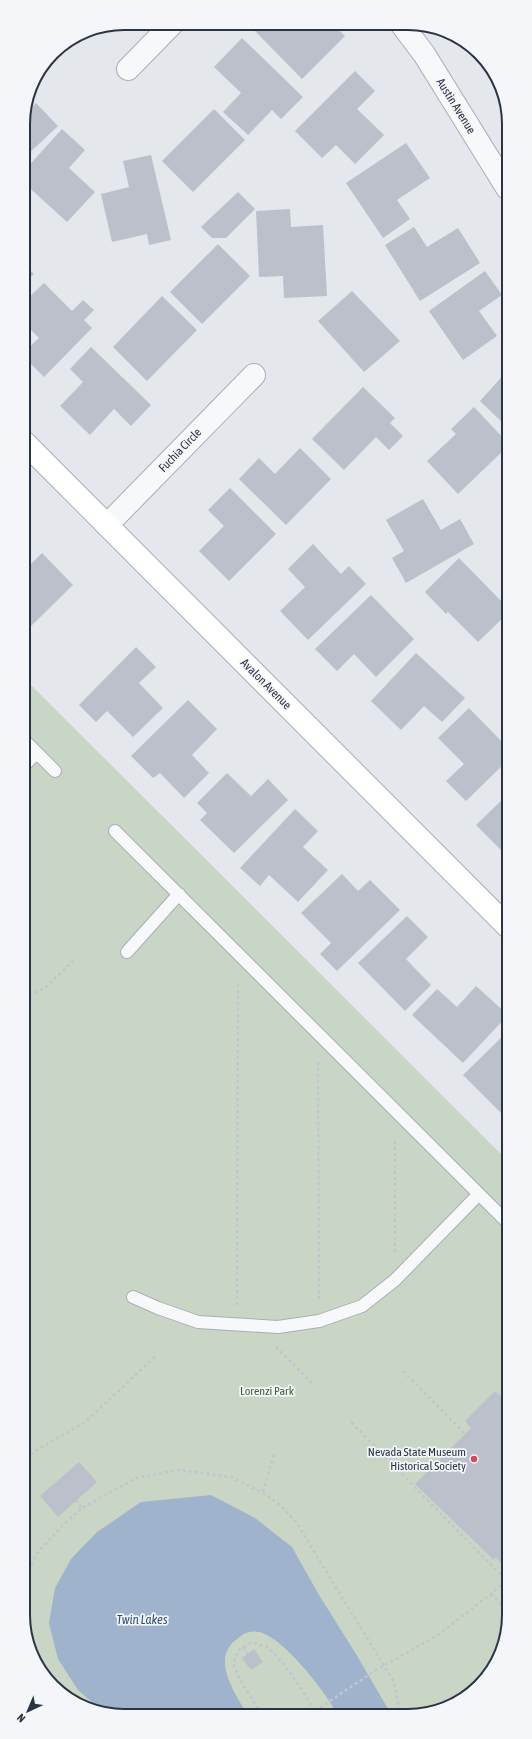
<svg xmlns="http://www.w3.org/2000/svg" width="532" height="1739" font-family="'Asap Condensed',sans-serif">
	<rect width="100%" height="100%" fill="#e4e7ec"/>
	<path fill="#c9d6c5" d="M24,678L508,1161L509,1621L501,1653L484,1682L458,1703L427,1714H105L53,1686L25,1634Z"/>
	<path fill="#9fb4cc" d="M211,1495L255,1518L292,1547L319,1595L356,1654L391,1714H337C326,1692 283,1637 259,1632C249,1630 244,1633 237,1639C210,1658 235,1693 247,1714H105L78,1690L58,1659L49,1623L55,1588L71,1559L97,1532L141,1502Z"/>
	<path fill="#bbc0ca" d="M263,24H333L345,36L302,79L255,31Z
		M242,38L303,97L281,119L272,110L248,135L223,112L241,93L214,67Z
		M355,71L375,91L357,109L384,135L355,164L336,145L322,158L295,131Z
		M36,103L58,126L23,159V118L24,115Z
		M214,109L245,140L193,192L162,161Z
		M62,129L85,150L69,168L95,192L67,222L23,182V172Z
		M406,143L430,178L397,200L410,219L383,238L346,183Z
		M151,155L171,240L149,245L147,234L112,242L101,194L129,187L123,161Z
		M238,192L255,209L226,238H212L201,227Z
		M290,209L291,227L323,225L327,296L284,298L283,276L259,277L256,211Z
		M414,227L427,247L458,228L480,263L420,301L385,245Z
		M218,244L250,276L202,324L170,292Z
		M23,263L34,274L23,284Z
		M485,271L502,295L479,311L497,336L463,360L429,311Z
		M44,283L72,311L83,300L94,310L84,320L92,328L44,377L23,356V353L39,338L23,322V303Z
		M352,291L400,341L364,372L318,321Z
		M162,296L197,330L147,381L113,347Z
		M91,347L151,405L131,426L114,409L90,435L60,406L83,382L70,369Z
		M507,371V423L505,425L480,401Z
		M363,387L395,418L390,423L403,436L389,450L376,437L344,470L312,439Z
		M474,407L507,442V447L458,494L427,461L456,434L451,429Z
		M300,448L331,479L286,525L239,479L259,458L275,474Z
		M230,488L276,534L229,581L199,551L224,526L208,510Z
		M423,499L441,530L460,519L474,544L406,583L392,558L404,551L386,520Z
		M313,544L341,574L349,566L366,584L308,640L280,611L305,587L288,569Z
		M42,553L73,585L28,629L24,625V571Z
		M459,558L508,608V613L478,642L448,612L446,614L425,592Z
		M371,595L414,639L376,677L354,654L337,671L315,649Z
		M136,647L156,667L139,683L163,708L133,737L107,711L96,722L79,705Z
		M416,653L465,698L442,722L424,706L401,730L371,701Z
		M188,700L217,729L192,755L209,773L184,798L160,773L153,778L131,756Z
		M469,708L508,748V760L466,801L446,781L464,764L438,738Z
		M227,773L251,796L268,779L288,800L234,853L200,820L207,813L197,803Z
		M503,799L508,803V857L476,825Z
		M295,809L318,831L303,847L328,870L298,902L269,875L260,886L240,868Z
		M342,874L358,891L370,880L400,910L337,971L320,954L331,943L301,913Z
		M407,916L428,937L406,959L431,985L405,1011L358,963Z
		M476,986L508,1015L463,1063L412,1015L437,989L457,1007Z
		M508,1031V1120L463,1075Z
		M495,1391L509,1403V1571L495,1557L494,1560L415,1484L471,1428L465,1421Z
		M79,1462L97,1482L58,1517L40,1496Z
		M254,1649L263,1662L251,1670L242,1658Z"/>
	<g fill="none" stroke-linecap="round" stroke-linejoin="round">
		<g stroke="#a9aeb7" stroke-width="14">
			<path id="lane" d="M24,740L55,771
				M24,766L36,753
				M115,831L508,1223
				M127,952L179,894
				M133,1297L158,1308L198,1322L278,1327L319,1321L362,1306L395,1280L479,1194"/>
		</g>
		<g stroke="#a9aeb7" stroke-width="24">
			<path id="street" d="M402,25L424,54L507,188
				M128,69L173,23
				M107,525L254,375"/>
		</g>
		<g stroke="#a9aeb7" stroke-width="24">
			<path id="secondary" d="M24,442L508,927"/>
		</g>
		<path stroke="#c2c5cb" stroke-width="2.5" stroke-dasharray="3 3" stroke-linecap="butt" d="M24,998L45,988L73,961
			M318,1062L319,1301
			M395,1252V1139
			M237,1305L238,982
			M276,1347L314,1385
			M403,1371L465,1434
			M25,1457L85,1422L155,1357
			M263,1492L274,1454
			M76,1500L82,1508
			M25,1575L38,1552L62,1526L82,1508L136,1478L179,1470L231,1477L263,1493L278,1503L296,1522L394,1682L400,1714
			M491,1594L509,1612
			M243,1647L248,1654
			M315,1711L373,1672L438,1635L491,1594L506,1580L351,1422
			M261,1714L239,1678L233,1663L239,1650L252,1642C257,1644 262,1645 267,1647C279,1655 310,1700 316,1714"/>
		<use href="#lane" stroke="#f7f8fa" stroke-width="12"/>
		<use href="#street" stroke="#f7f8fa" stroke-width="22"/>
		<use href="#secondary" stroke="#fff" stroke-width="22"/>
	</g>
	<circle fill="#d1495b" stroke="#f4f6f9" stroke-width="1.5" cx="474" cy="1459" r="4"/>
	<g text-anchor="middle" stroke-width="3.5" stroke-linejoin="round" paint-order="stroke">
		<g font-size="12" fill="#2b3445" stroke="#f4f6f9">
			<text transform="translate(456 106) rotate(58)" y="4">Austin Avenue</text>
			<text transform="translate(180 450) rotate(-46)" y="4">Fuchia Circle</text>
			<text transform="translate(266 684) rotate(45)" y="4">Avalon Avenue</text>
		</g>
		<g font-size="12" fill="#3f6138" stroke="#f4f6f9">
			<text x="267" y="1395">Lorenzi Park</text>
		</g>
		<g font-size="12" fill="#2b3445" stroke="#f4f6f9" text-anchor="end">
			<text x="466" y="1456">Nevada State Museum<tspan x="466" dy="14">Historical Society</tspan></text>
		</g>
		<g font-size="13" font-style="italic" fill="#34527a" stroke="#f4f6f9">
			<text x="142" y="1624">Twin Lakes</text>
		</g>
	</g>
	<path d="M0 0H532V1739H0ZM124 30H408A94 94 0 0 1 502 124V1615A94 94 0 0 1 408 1709H124A94 94 0 0 1 30 1615V124A94 94 0 0 1 124 30Z" fill="#f4f6f9" fill-rule="evenodd"/>
	<path fill="none" stroke="#2b3445" stroke-width="2" d="M124 30H408A94 94 0 0 1 502 124V1615A94 94 0 0 1 408 1709H124A94 94 0 0 1 30 1615V124A94 94 0 0 1 124 30Z"/>
	<g transform="translate(28 1711) rotate(224)" stroke="#f4f6f9" stroke-width="3" paint-order="stroke">
	<path d="M0-3L7 15L0 10L-7 15Z" fill="#2b3445"/>
	<text y="-6" font-size="11" font-weight="bold" text-anchor="middle" fill="#2b3445">N</text>
	</g>
</svg>
